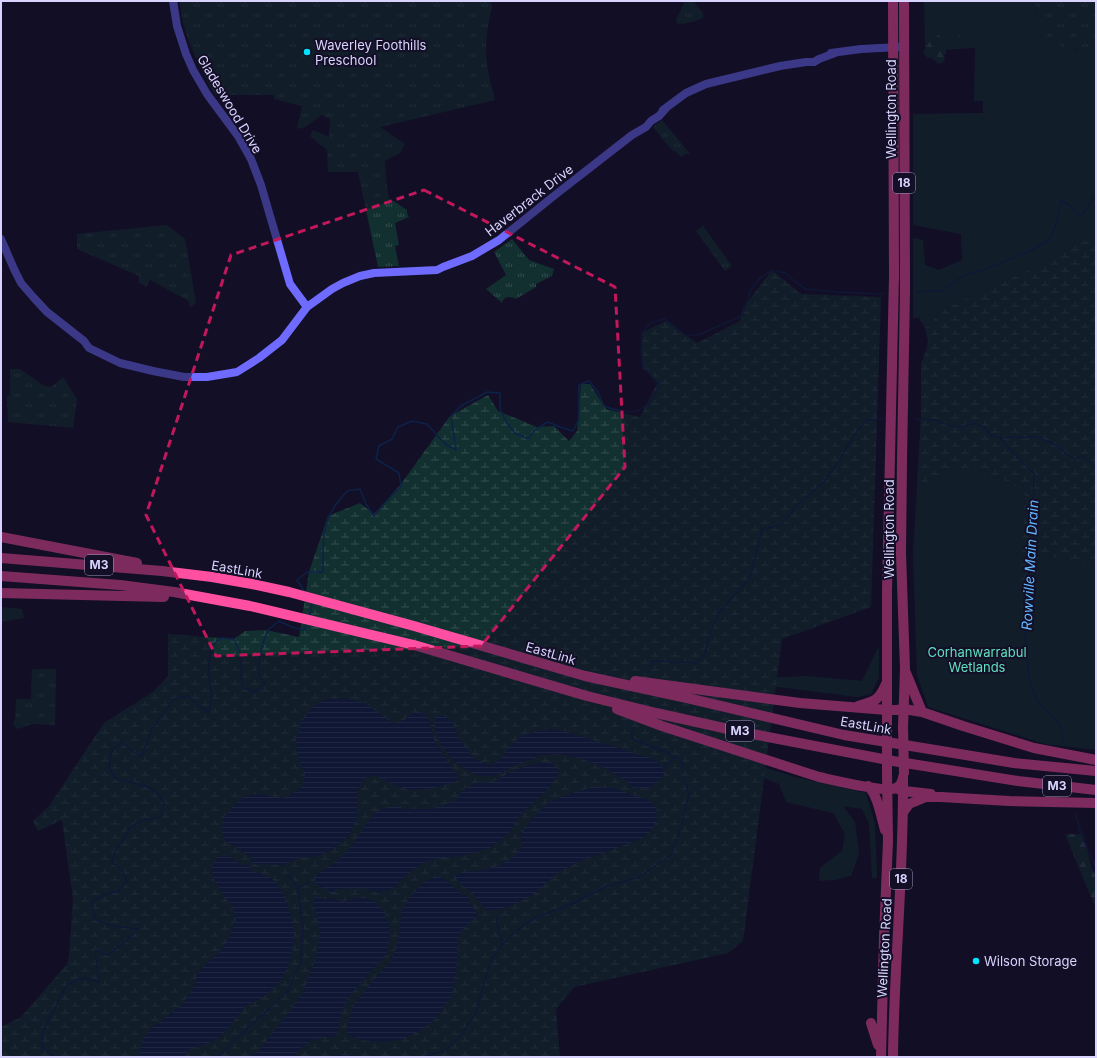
<svg xmlns="http://www.w3.org/2000/svg" width="1097" height="1058" font-family="Inter,sans-serif">
	<defs>
		<pattern id="forest-firs" width="22" height="20" patternUnits="userSpaceOnUse"><rect width="22" height="20" fill="#12302f"/><path d="M5 1l3.5 6h-7zM16 11l3.5 6h-7z" fill="#344d4e"/></pattern>
		<pattern id="wetland-marsh" width="20" height="14" patternUnits="userSpaceOnUse"><rect width="20" height="14" fill="#12302f"/><path d="M1 5h8M5 5V1M11 12h8M15 12V8" fill="none" stroke="#344d4e"/></pattern>
		<pattern id="park-tufts" width="24" height="20" patternUnits="userSpaceOnUse"><rect width="24" height="20" fill="#12302f"/><path d="M3 7l-1-3M5 7V3M7 7l1-3M15 17l-1-3M17 17v-4M19 17l1-3" fill="none" stroke="#344d4e"/></pattern>
		<pattern id="water-rules" width="6" height="5" patternUnits="userSpaceOnUse"><rect width="6" height="5" fill="#0c2248"/><path d="M0 2.5h6" fill="none" stroke="#2f4163"/></pattern>
	</defs>
	<rect width="100%" height="100%" fill="#130f26"/>
	<path fill="#12302f" d="M924,1H1024L1026,4L1036,5L1037,18L1075,50L1092,47L1096,54V237L1093,236L1050,260L946,308L925,328L919,318H913V238L923,240L925,265L939,270L962,260L961,234L913,225V114L983,113V101H974L975,48L925,51Z
		M976,467L1025,491L1020,617L1033,619L1040,555L1096,564V750L1045,744L928,707L917,674L913,555L917,486L961,468Z
		M1,607L22,609L24,618L1,622Z
		M879,646V678L871,694L857,697L763,685L759,678L807,676L862,681Z
		M692,745L795,777L866,793L875,824L877,878H872L869,823L862,809L843,806L855,822L859,854L851,876L834,880L819,881L820,868L842,851L845,834L833,813L786,802L779,784L689,750Z"/>
	<path fill="url(#forest-firs)" d="M959,26L962,31L961,33H960V35L958,42L954,43L951,42L954,35L953,28Z
		M934,33L941,37V45L937,47H933L932,48L941,49L944,48L946,49V54L944,55L945,60C942,63 941,64 937,63L936,61L932,59V57L928,58L924,54V50L931,40Z
		M1065,834H1083L1092,869L1096,876V909Z"/>
	<path fill="url(#wetland-marsh)" d="M1093,236L1096,237V564L1040,555L1033,619L1019,617L1025,491L976,467L961,468L917,486L921,416V364L926,351L928,341L925,328L946,308L1050,260Z
		M772,270L801,294L881,297L871,607L782,639L743,941L728,953L574,987L556,1009L560,1057H3L1,1052V1027L21,1017L67,964L69,956L73,899L62,820L38,831L33,821L49,806L104,723L153,692L168,676V634L234,639L245,631L266,630L299,637L309,572L328,516L360,503L374,514L401,484L450,416L488,395L498,411L537,427L554,426L569,441L577,431L581,384H590L606,409L640,417L658,382L642,368L641,333L666,321L697,343L740,321L743,308Z"/>
	<path fill="url(#park-tufts)" d="M180,1H484L491,3L492,6C489,20 486,35 486,50C486,67 491,83 495,100L380,127L405,144L402,149V152L385,161L387,187L389,198L407,210V214L409,217L395,223L399,245L395,246L399,266L378,267L358,172H328L327,150L310,136L313,130L329,137L330,119L322,115L305,127L297,129L302,106L274,99V95H215C203,73 191,51 184,26C181,18 181,9 180,1Z
		M685,1H693L703,13V18C696,21 685,25 677,23L676,21L677,18Z
		M1024,1H1096V54L1092,47C1087,48 1082,49 1076,49C1070,50 1063,47 1058,44C1040,34 1038,24 1036,5L1026,4Z
		M662,120L690,154H685L682,157L670,148L653,127Z
		M167,225L185,239L196,302L191,307H189V301L150,280L146,287L144,285L139,283V276L77,249V234Z
		M703,226L732,266L725,271L696,231Z
		M512,239L529,260L554,269L552,276L536,284V287L516,299C510,296 504,296 502,303L486,289L506,275L494,252Z
		M10,369H20L43,385L51,387L63,377L77,399L73,428L8,422L7,396L10,395Z
		M36,669H56L55,725L32,724L18,729L13,725L15,719L16,699H31L32,670Z"/>
	<path fill="url(#water-rules)" d="M345,698L365,703L392,723L404,721L410,714L421,712L428,717L435,742L458,777L457,781L432,789L409,790L388,782L375,775L364,778L358,789L357,819L349,835L333,849L318,856L297,858L283,865L254,864L251,860V857L237,848L225,841L221,829L224,817L236,803L245,796L259,794L283,798L289,796L302,787L305,774L298,756L296,741L301,722L312,708L326,699Z
		M443,715L451,720L460,740L473,757L485,764H492L499,761L511,745L521,736L535,732L552,729L571,733L653,759L661,765L665,772C661,781 654,785 645,789L638,787L634,789C616,768 565,748 539,756C536,757 533,759 531,760C526,762 521,763 516,765C507,769 499,776 488,776C485,777 479,776 476,775C473,774 471,772 468,771C450,760 432,739 435,717Z
		M551,762L559,770L556,779L545,792L522,813L509,833L490,848L467,855L434,859L425,862L405,876L397,885L388,891L376,892L363,888L336,889L334,893H329L328,889L318,886L315,882L316,875L338,860L349,849L374,813L384,808L397,806L406,809H433L457,800L462,790L475,783L493,782L510,772L532,764Z
		M592,787L615,788L632,795L648,799L656,807L657,819L652,830L641,839L576,863L559,872L531,896L511,906L496,910H487L471,892L457,880L455,875L464,872L480,871L500,865L514,857L522,846L520,835C527,827 541,807 550,802C563,795 578,792 592,787Z
		M227,855L243,866L247,864L251,868V871C257,873 266,874 271,878C284,888 292,917 294,933C295,945 289,965 284,975C279,984 270,993 261,998C257,1001 251,1002 247,1005C239,1011 235,1021 228,1028C217,1041 205,1045 189,1049L185,1057H140V1049L143,1038L155,1025L181,1006L187,998L193,989L199,971L223,949L230,935L236,919L233,907L221,892L212,875V866L218,857Z
		M437,876L445,879L462,895H466L470,898L469,902L477,914L474,919L465,927L458,939L456,973L451,997L437,1017L422,1030L403,1039L386,1042L360,1040L358,1038L350,1036L346,1030L353,1006L371,983L392,960L397,944L400,929L401,912L409,898L424,882Z
		M320,896L325,900C331,897 335,898 340,902L363,897L374,901L384,911L389,926V940L386,955L350,995L343,1008L337,1034L334,1037C312,1038 308,1040 293,1057H248L258,1052L301,996L315,961L320,932L317,915L313,905L314,898Z"/>
	<g fill="none" stroke-linecap="round" stroke-linejoin="round">
		<path stroke="#0c2248" stroke-width="1.5" d="M916,293L926,291H942L964,275L981,271L1023,254L1037,247L1049,240L1055,228L1061,200L1072,207L1081,216L1096,195
			M915,419L936,420L948,425L960,427L975,423L984,427L991,435L1000,438L1014,437L1023,438L1034,436L1056,445L1074,460L1082,456L1090,462L1096,470
			M1000,438L1034,474L1033,533L1024,621L1029,678L1036,699L1061,726L1064,742
			M305,592L297,580L307,572H323C323,546 321,525 337,503C340,500 344,493 348,491C351,490 357,490 360,489L366,504L374,516L391,496L401,487L399,473L376,459L379,446L392,439L398,427L412,421L427,424L445,444L456,450L451,416L461,406L487,392L500,393V409L506,422L515,433L528,439L536,429L548,422L560,427L573,431L579,419V385L589,381L598,392L604,406C616,410 634,417 645,406C651,401 656,392 660,386L643,366L641,349L642,333L650,323L665,319L686,336L701,334L743,315L751,289L760,278L771,271L786,273L795,282L806,289L837,292L883,294
			M310,616L312,603L311,602
			M650,666L654,661L695,663L704,655L710,634L719,612L750,578L762,529L781,525L798,504L823,483L840,460L845,450L858,430L867,420L882,419
			M632,730V739L666,752L682,761L683,771
			M663,768L674,757
			M1075,812L1081,834L1096,868
			M298,889L308,882
			M496,917L502,945
			M54,1057L43,1048L42,1034L47,1022L54,1010L66,986L78,979H88L99,982L95,950L107,955C119,947 129,939 138,929L108,925L95,919L92,902L103,895L119,891L127,881L122,870L112,862L116,849L124,839L130,827L143,820L161,817L164,802L155,791L143,785L114,778L109,765L112,751L122,742L132,751L141,757L151,731L158,720L174,699L188,696L198,705L209,712L212,697L209,678V662L211,647L221,638L234,639L240,653L242,687L254,692L265,684L258,671L260,656L263,643L268,630L279,621L292,627L304,630L307,623
			M218,1057L244,1031L268,1010L288,990L301,962L303,928L298,889L288,874
			M335,1057L339,1056L367,1057
			M423,1057L446,1050L462,1034L475,1015L485,980L492,959L502,945L515,932L527,923L537,917L574,903L605,887L639,877L671,855L681,828L686,806L689,794L684,778"/>
		<path stroke="#6f6bff" stroke-width="8" d="M173,1L177,26L186,54L193,70L207,94L238,136L251,159L261,185L290,284L307,307
			M831,53L861,49L899,47
			M663,110L686,93L706,84L780,66L806,62H814L819,59L835,53
			M1,239L14,269L21,283L34,298L47,312L84,341L89,348L120,363L153,371L184,377H207L237,372L259,358L282,340L307,307L332,289L343,283L360,276L374,273L437,270L443,267L472,256L499,240L555,195L632,135L646,127L651,121L659,116L667,107"/>
		<path stroke="#ff4fa3" stroke-width="10" d="M1,537L137,563
			M1,558L162,571L212,577L252,584L289,592L414,626L585,676L687,698L844,735L1014,763L1096,771
			M1,576L120,585L174,592L250,606L414,645L587,696L656,713L737,731L893,761L1018,781L1096,790
			M1,593L164,597
			M906,673L922,712
			M635,681L800,703L887,710H896L904,709L922,712L963,726L1034,748L1096,760
			M858,706C874,701 879,701 886,684
			M617,709L662,726L819,777C833,780 886,793 896,788C901,786 902,782 903,778
			M887,726V591L894,276L893,1
			M903,727L905,669L901,554L902,460L905,291L904,1
			M868,786C878,795 881,817 885,830
			M898,789L904,791L931,794
			M904,811L909,804L926,797H941L1009,801L1096,803
			M871,1023L878,1045
			M881,1057L884,937L888,841L887,772
			M893,1057C894,964 904,871 903,777"/>
		<path stroke="#ff4fa3" stroke-width="10" d="M887,726V772
			M903,727L904,773"/>
	</g>
	<path d="M0 0H1097V1058H0ZM424,190L615,287L625,467L481,646L216,656L146,515L231,255Z" fill="#130f26" fill-opacity=".55" fill-rule="evenodd"/>
	<path fill="none" stroke="#c2185b" stroke-width="3" stroke-dasharray="8 5" stroke-linejoin="round" d="M424,190L615,287L625,467L481,646L216,656L146,515L231,255Z"/>
	<g fill="#00e5ff" stroke="#130f26" stroke-width="1.5">
		<circle cx="307" cy="52" r="4"/>
		<circle cx="976" cy="961" r="4"/>
	</g>
	<g text-anchor="middle" stroke-width="4" stroke-linejoin="round" paint-order="stroke">
		<g fill="#130f26" stroke="#9e99be" stroke-width="1">
			<rect x="893" y="173" width="22" height="20" rx="3"/>
			<rect x="85" y="555" width="28" height="20" rx="3"/>
			<rect x="726" y="721" width="28" height="20" rx="3"/>
			<rect x="1043" y="776" width="28" height="20" rx="3"/>
			<rect x="890" y="869" width="22" height="20" rx="3"/>
		</g>
		<g font-size="12" font-weight="bold" fill="#d9d4ff">
			<text x="904" y="187">18</text>
			<text x="99" y="569">M3</text>
			<text x="740" y="735">M3</text>
			<text x="1057" y="790">M3</text>
			<text x="901" y="883">18</text>
		</g>
		<g font-size="13" fill="#d9d4ff" stroke="#130f26" text-anchor="start">
			<text x="315" y="50">Waverley Foothills<tspan x="315" dy="15">Preschool</tspan></text>
			<text x="984" y="966">Wilson Storage</text>
		</g>
		<g font-size="13" fill="#d9d4ff" stroke="#130f26">
			<text transform="translate(230 104) rotate(59)" y="5">Gladeswood Drive</text>
			<text transform="translate(891 109) rotate(-90)" y="5">Wellington Road</text>
			<text transform="translate(529 200) rotate(-38)" y="5">Haverbrack Drive</text>
			<text transform="translate(889 529) rotate(-90)" y="5">Wellington Road</text>
			<text transform="translate(237 569) rotate(10)" y="5">EastLink</text>
			<text transform="translate(551 653) rotate(16)" y="5">EastLink</text>
			<text transform="translate(866 725) rotate(10)" y="5">EastLink</text>
			<text transform="translate(884 948) rotate(-87)" y="5">Wellington Road</text>
		</g>
		<g font-size="13" fill="#5fe0c0" stroke="#130f26">
			<text x="977" y="657">Corhanwarrabul<tspan x="977" dy="15">Wetlands</tspan></text>
		</g>
		<g font-size="14" font-style="italic" fill="#62b6ff" stroke="#130f26">
			<text transform="translate(1030 565) rotate(-87)" y="5">Rowville Main Drain</text>
		</g>
	</g>
	<rect width="1097" height="1058" fill="none" stroke="#d9d4ff" stroke-width="4"/>
</svg>
